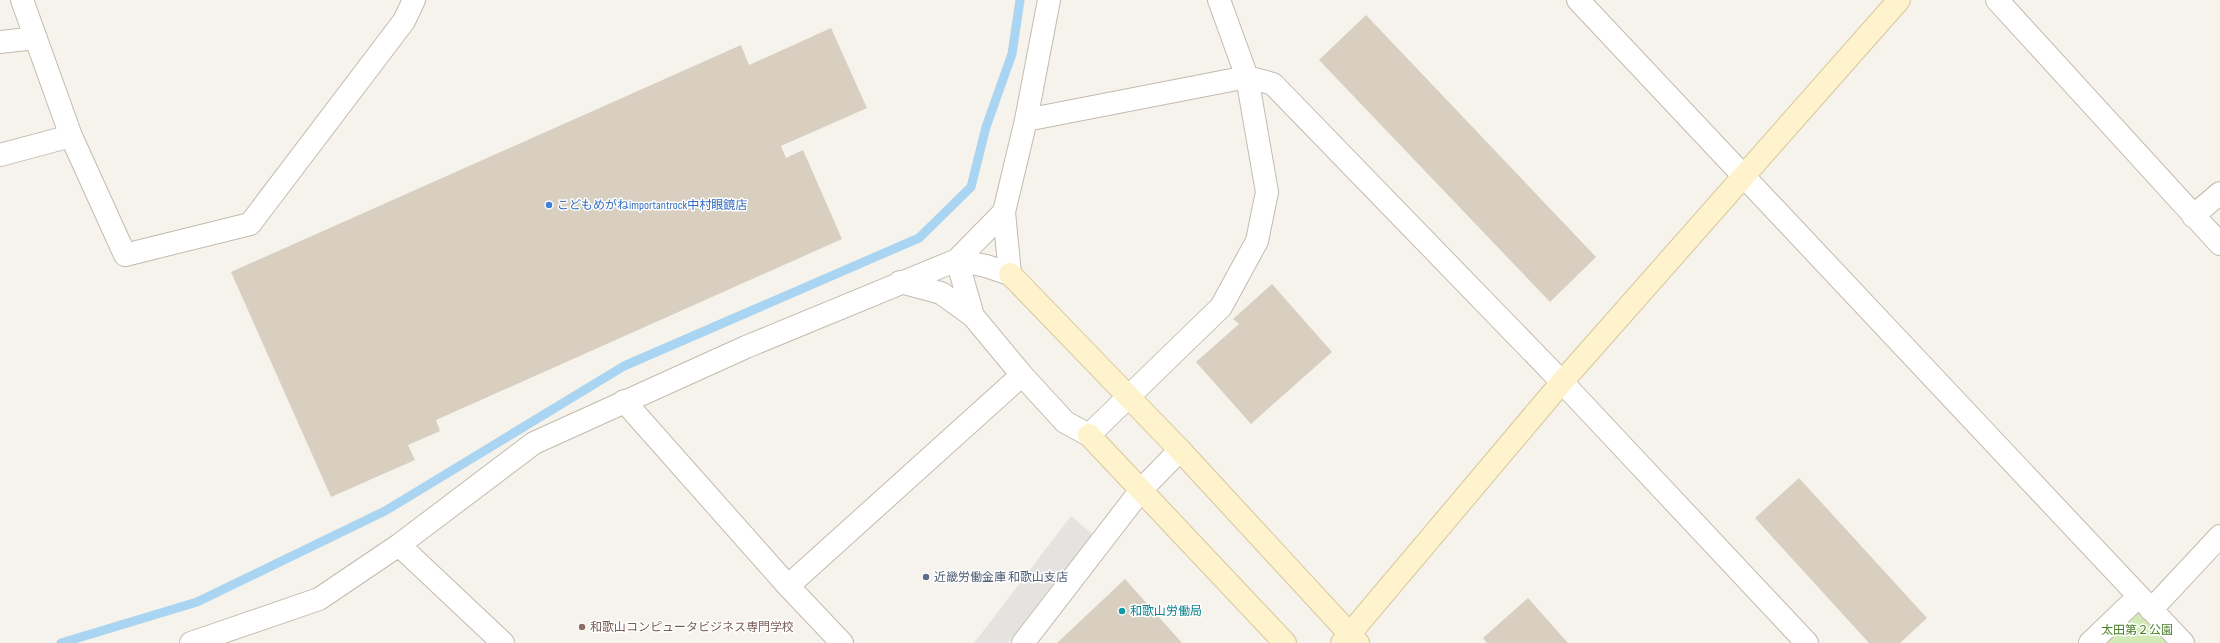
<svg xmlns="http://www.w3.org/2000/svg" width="2220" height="643" font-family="'Sofia Sans Condensed','Noto Sans JP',sans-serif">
	<rect width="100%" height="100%" fill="#f6f3ec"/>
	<path fill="#d2eab5" d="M2138,610L2169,643H2104Z"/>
	<path fill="#e5e3e0" d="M1071,516L1092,534L1008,643H974Z"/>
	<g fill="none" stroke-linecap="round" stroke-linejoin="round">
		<path stroke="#a9d4f2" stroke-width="9" d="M61,643L197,602L385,511L624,366L919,238L971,187L986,127L1012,54L1020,0"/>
	</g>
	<path fill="#d8cfc1" d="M1366,15L1596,257L1550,302L1319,60Z
		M831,28L867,108L781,146L786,158L803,150L842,239L436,420L440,431L408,445L415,460L331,497L231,272L741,45L749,65Z
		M1272,284L1332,352L1251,424L1196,362L1239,324L1233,319Z
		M1799,478L1927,618L1900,643H1869L1755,518Z
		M1125,579L1182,643H1057Z
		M1528,598L1568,643H1487L1483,638Z"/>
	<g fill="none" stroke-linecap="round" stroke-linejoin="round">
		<g stroke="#c2bbae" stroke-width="24">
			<path id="street" d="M22,0L71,136
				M1578,0L2183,643
				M1997,0L2220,244
				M0,42L36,38
				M1026,120L1247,77L1273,84L1562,382L1807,643
				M0,155L71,136L125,255L250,224L404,21L414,0
				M2193,216L2220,193
				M900,282L941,293L973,316L1022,375L1065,422L1089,435L1221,307L1257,241L1267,192L1247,77L1219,0
				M973,316L957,260L986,266L1010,274L1004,212
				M624,401L788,586L842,643
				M399,545L503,643
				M788,586L1022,375
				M2151,610L2220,536
				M191,643L319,599L399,545L534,443L746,347L957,260L1004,212L1026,120L1049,0
				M1023,643L1141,490L1180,450
				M2090,643L2139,596"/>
		</g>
		<g stroke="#d6c79b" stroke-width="24">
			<path id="secondary" d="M1010,274L1180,450L1358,643
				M1089,435L1285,643
				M1342,643L1562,382L1899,0"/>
		</g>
		<use href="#street" stroke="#fff" stroke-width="22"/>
		<use href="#secondary" stroke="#fff3cd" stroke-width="22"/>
	</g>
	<circle fill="#3f7fe0" stroke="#fff" stroke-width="1.5" cx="549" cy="205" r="4"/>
	<circle fill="#5c6f8a" stroke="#fff" stroke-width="1.5" cx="926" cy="577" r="4"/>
	<circle fill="#0f9aa8" stroke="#fff" stroke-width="1.5" cx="1122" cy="611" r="4"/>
	<circle fill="#8d6e63" stroke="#fff" stroke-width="1.5" cx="582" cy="627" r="4"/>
	<g text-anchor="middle" stroke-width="3" stroke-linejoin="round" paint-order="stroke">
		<g font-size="12" fill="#366cbe" stroke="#fff" text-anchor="start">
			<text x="557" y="209">こどもめがねimportantrock中村眼鏡店</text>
		</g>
		<g font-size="12" fill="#4e5e75" stroke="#fff" text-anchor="start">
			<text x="934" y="581">近畿労働金庫 和歌山支店</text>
		</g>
		<g font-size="12" fill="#0d838f" stroke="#fff" text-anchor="start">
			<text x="1130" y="615">和歌山労働局</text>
		</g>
		<g font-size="12" fill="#785e54" stroke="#fff" text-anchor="start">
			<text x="590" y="631">和歌山コンピュータビジネス専門学校</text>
		</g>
		<g font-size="12" fill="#4a7f2a" stroke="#fff">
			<text x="2137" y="634">太田第２公園</text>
		</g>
	</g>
</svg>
